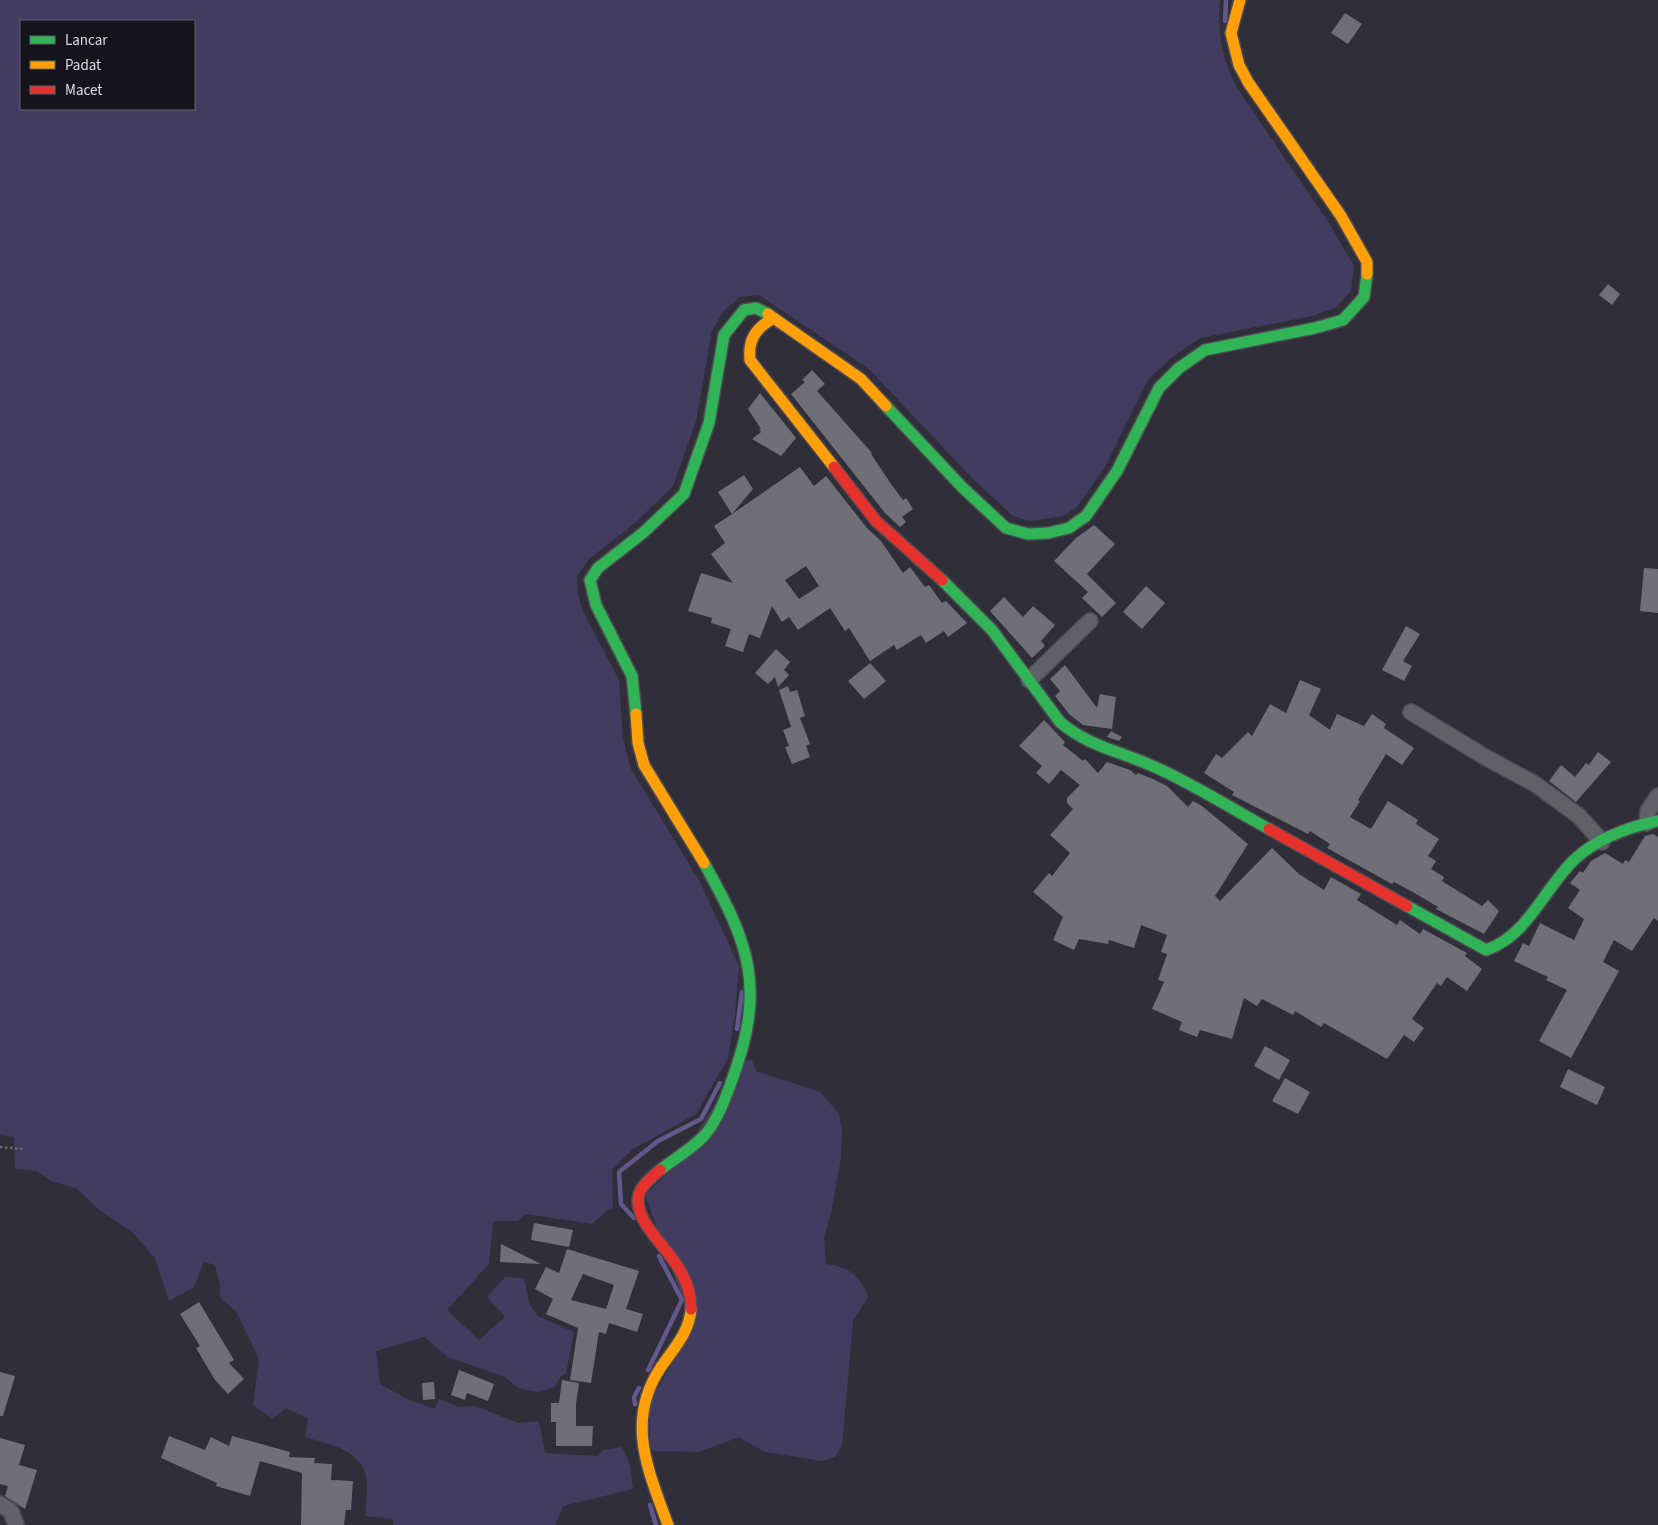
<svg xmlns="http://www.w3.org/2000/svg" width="1658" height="1525" font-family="'Source Sans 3',sans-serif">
	<rect width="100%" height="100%" fill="#302e38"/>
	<path fill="#433c61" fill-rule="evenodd" d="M0,0H1220C1218,36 1221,56 1237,88L1329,223L1354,266L1351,291L1335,308L1312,316L1200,338L1171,358L1148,380L1106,465L1077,507L1063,516L1030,521L1013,516L972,478L869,369L759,295L739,297L724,311L712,330L696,421L673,486L635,523L589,559L577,576L578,595L583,611L619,680L623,739L631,769L700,882L739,966L735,1013L728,1058L696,1114L633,1149L612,1170L613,1209L608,1210L592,1224L526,1214L518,1221H493L489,1264L447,1310L479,1340L505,1317L487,1297L505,1277L524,1278L529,1303L538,1316L574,1332L566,1374L560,1377L555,1387L539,1392L520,1389L505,1377L448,1357L424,1337L376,1351L380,1384L407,1399L435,1409L439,1399L459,1407L475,1406L518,1423L539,1421L545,1453L598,1456L603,1450L622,1447L630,1464L633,1489L563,1506L555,1525H393V1519L365,1516C366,1503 368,1490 366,1477C363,1451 327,1443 305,1437L308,1418L286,1408L273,1419L253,1405L259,1359L236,1311L220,1298V1284L215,1265L204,1262L194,1287L169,1301L155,1258L131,1231L102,1212L76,1188L53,1182L37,1171L15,1169L14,1137L0,1135ZM194,21V109H21V21Z
		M744,1060H752L756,1071L820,1092L839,1114L842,1129L841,1158L832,1209L824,1238L826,1264C848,1266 861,1276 868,1297L853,1321L842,1446L835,1457L822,1461L765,1452L739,1437L699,1452L655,1451L650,1449V1402L693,1328L645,1195L675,1166Z"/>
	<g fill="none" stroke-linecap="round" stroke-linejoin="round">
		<path stroke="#62588e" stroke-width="4.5" d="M1225,21L1226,0
			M737,1029L742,992
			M634,1218L621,1204L619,1172L658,1141L701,1119L720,1083
			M648,1370L682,1300L659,1256
			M635,1404L634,1397L639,1388
			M650,1505L656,1525"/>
	</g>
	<path fill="#706e77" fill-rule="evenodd" d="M1345,13L1362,24L1348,44L1331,33Z
		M1608,284L1620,294L1612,305L1599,295Z
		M812,370L825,384L817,391L872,453L871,454L891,484L903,500L906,498L913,509L902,517L906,522L900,527L885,513L791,394L805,382L802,380Z
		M760,393L796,438L781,456L752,439L761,432L759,430L761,429L748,409Z
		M800,467L814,486L826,476L867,528L881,541L903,573L910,567L925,587L929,585L942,603L946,601L967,623L948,637L944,631L926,643L921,635L897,650L894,645L870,661L849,628L845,631L830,608L798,630L789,617L782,622L772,606L760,638L749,634L743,652L725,646L731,629L711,623L712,618L688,611L701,573L733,583L711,554L725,543L714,526L732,514L718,492L744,475L753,489L732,514ZM806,566L819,586L799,599L785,580Z
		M1094,525L1115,544L1087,574L1116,603L1102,617L1082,598L1088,592L1054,561L1076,538Z
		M1644,568L1658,569V613L1640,611Z
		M1146,586L1165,603L1142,629L1123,612Z
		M1004,597L1023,617L1033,606L1055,625L1041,641L1045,646L1032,658L990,611Z
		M1406,626L1420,634L1403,661L1412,666L1404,681L1382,670Z
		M776,649L790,662L784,670L789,675L778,687L775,677L768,684L755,673Z
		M870,663L886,681L864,699L848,681Z
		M1065,665L1097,708L1100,694L1116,697L1112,729L1083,725L1069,714L1055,696L1060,691L1050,679Z
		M1300,680L1321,689L1309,715L1330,730L1337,714L1364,726L1372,714L1386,724L1384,728L1414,748L1402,765L1386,754L1358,800L1360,801L1350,817L1371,829L1388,801L1418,820L1416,824L1439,839L1428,856L1436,861L1431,869L1444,877L1442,881L1482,906L1488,900L1499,911L1484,934L1436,909L1438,907L1411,891L1394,882L1392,884L1327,848L1330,844L1310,831L1308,834L1232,795L1234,792L1204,773L1216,754L1222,758L1248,732L1252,736L1270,704L1286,713Z
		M788,686L790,692L797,690L805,716L800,718L810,744L806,746L810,757L792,764L785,747L789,746L783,730L791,727L779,690Z
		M1044,720L1065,742L1063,745L1083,761L1085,759L1098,773L1107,762L1130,770L1136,775L1138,773L1153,779L1167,786L1188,807L1193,801L1202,806L1248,844L1215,896L1220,901L1272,848L1299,874L1324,890L1331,877L1361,894L1357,900L1397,925L1400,920L1420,934L1423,929L1467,953L1465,956L1482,969L1467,991L1447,977L1441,986L1437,983L1412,1019L1424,1028L1414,1042L1404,1035L1387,1059L1324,1023L1321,1027L1295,1011L1293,1015L1262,999L1257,1006L1244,998L1232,1039L1200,1030L1197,1037L1179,1030L1182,1022L1152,1009L1164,982L1158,980L1167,954L1161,952L1167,935L1141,925L1134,948L1109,940L1108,944L1079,939L1074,950L1053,940L1063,917L1033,892L1049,873L1052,876L1070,853L1050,835L1073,809L1067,803V798L1080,785L1061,770L1049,784L1036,773L1042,766L1019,746Z
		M1111,731L1122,737L1119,741L1107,737Z
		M1598,752L1611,762L1576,802L1549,781L1561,765L1575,777L1586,763L1589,765Z
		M1653,834L1658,837V921L1654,918L1632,951L1614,940L1603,962L1619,971L1571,1058L1539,1041L1567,990L1546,980L1548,977L1514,961L1523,943L1529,946L1540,923L1574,940L1584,919L1568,908L1580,890L1570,883L1580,871L1583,873L1591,861L1605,853L1623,864L1625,860L1629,862L1645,836Z
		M1265,1046L1290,1060L1279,1080L1254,1066Z
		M1568,1069L1605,1087L1597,1105L1560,1087Z
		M1285,1078L1310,1092L1298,1114L1272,1101Z
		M534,1223L573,1230L569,1247L531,1240Z
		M501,1244L541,1264L500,1262Z
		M567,1249L639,1271L626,1309L643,1314L637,1332L609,1323L606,1334L599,1332L591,1383L570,1380L578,1328L546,1314L553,1299L535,1289L546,1267L559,1273ZM583,1274L614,1285L606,1309L571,1300Z
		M199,1302L234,1360L229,1363L244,1379L228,1394L215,1380L196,1348L200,1346L180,1314Z
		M459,1370L494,1384L488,1401L467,1393L465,1400L451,1395Z
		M0,1372L15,1376L3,1416H0Z
		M562,1380L579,1383L576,1404V1426H593L592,1446H556V1422H551V1403H559Z
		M434,1382L435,1399L423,1400L422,1383Z
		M169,1436L205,1450L211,1437L229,1446L232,1436L290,1452L289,1457L315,1458L314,1463L332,1464L331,1480L353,1481L351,1510H346L344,1525H301L302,1473L260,1461L250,1496L216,1486L217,1483L161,1458Z
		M0,1438L25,1445L19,1465L37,1470L25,1509L5,1496L8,1486L0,1484Z"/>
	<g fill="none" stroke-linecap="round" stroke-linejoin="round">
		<g stroke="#4c4b53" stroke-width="18">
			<path id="street" d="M1029,680L1090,621
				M1411,712L1485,757L1535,784L1579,816L1602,842
				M1647,823L1648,811L1658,796
				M0,1504L11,1511L16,1525"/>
		</g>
		<g stroke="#4c4b53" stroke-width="14">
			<path id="fast" d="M886,406L962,487L1006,528L1028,534L1048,533L1069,528L1086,516L1117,471L1159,388L1179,368L1205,350L1315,328L1343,320L1364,297L1367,274
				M942,580L992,630L1060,722C1089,747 1123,752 1157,768C1195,785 1232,809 1269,829
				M636,714L632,676L596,605L590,580L598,568L644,532L684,494L709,423L724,335L744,310L756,308L768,314
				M1407,906L1486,950C1528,936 1545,887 1575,859C1598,838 1629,827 1658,821
				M660,1170C674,1159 690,1150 703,1137C717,1122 725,1099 732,1080C766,988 750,945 704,863"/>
		</g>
		<g stroke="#4c4b53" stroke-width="14">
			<path id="slow" d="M1240,0L1231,33L1239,65L1248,82L1341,216L1367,262V274
				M768,314L861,379L886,406
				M772,319C755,329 748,340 750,360L834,467
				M636,714L638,743L644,765L704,863
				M668,1525C648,1470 625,1421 661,1367C673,1350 690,1331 691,1309"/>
		</g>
		<g stroke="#4c4b53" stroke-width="14">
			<path id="jam" d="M834,467L876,521L942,580
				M1269,829L1407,906
				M660,1170C651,1178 638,1188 638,1200C638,1235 692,1259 691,1309"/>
		</g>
		<path stroke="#6a6970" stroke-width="2.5" stroke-dasharray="2.5 2.5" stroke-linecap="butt" d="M0,1147L23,1149"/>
		<use href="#street" stroke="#626168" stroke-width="15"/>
		<use href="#fast" stroke="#30b455" stroke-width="11"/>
		<use href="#slow" stroke="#ff9f0a" stroke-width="11"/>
		<use href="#jam" stroke="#e5322d" stroke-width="11"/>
	</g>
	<rect x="20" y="20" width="175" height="90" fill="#15141c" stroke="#65646e"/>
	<rect x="30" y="36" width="25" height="8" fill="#30b455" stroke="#65646e"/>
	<text x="65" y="45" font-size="15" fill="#dddbe8">Lancar</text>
	<rect x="30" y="61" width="25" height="8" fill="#ff9f0a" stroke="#65646e"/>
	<text x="65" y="70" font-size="15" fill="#dddbe8">Padat</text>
	<rect x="30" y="86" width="25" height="8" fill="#e5322d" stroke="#65646e"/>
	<text x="65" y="95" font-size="15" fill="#dddbe8">Macet</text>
</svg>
